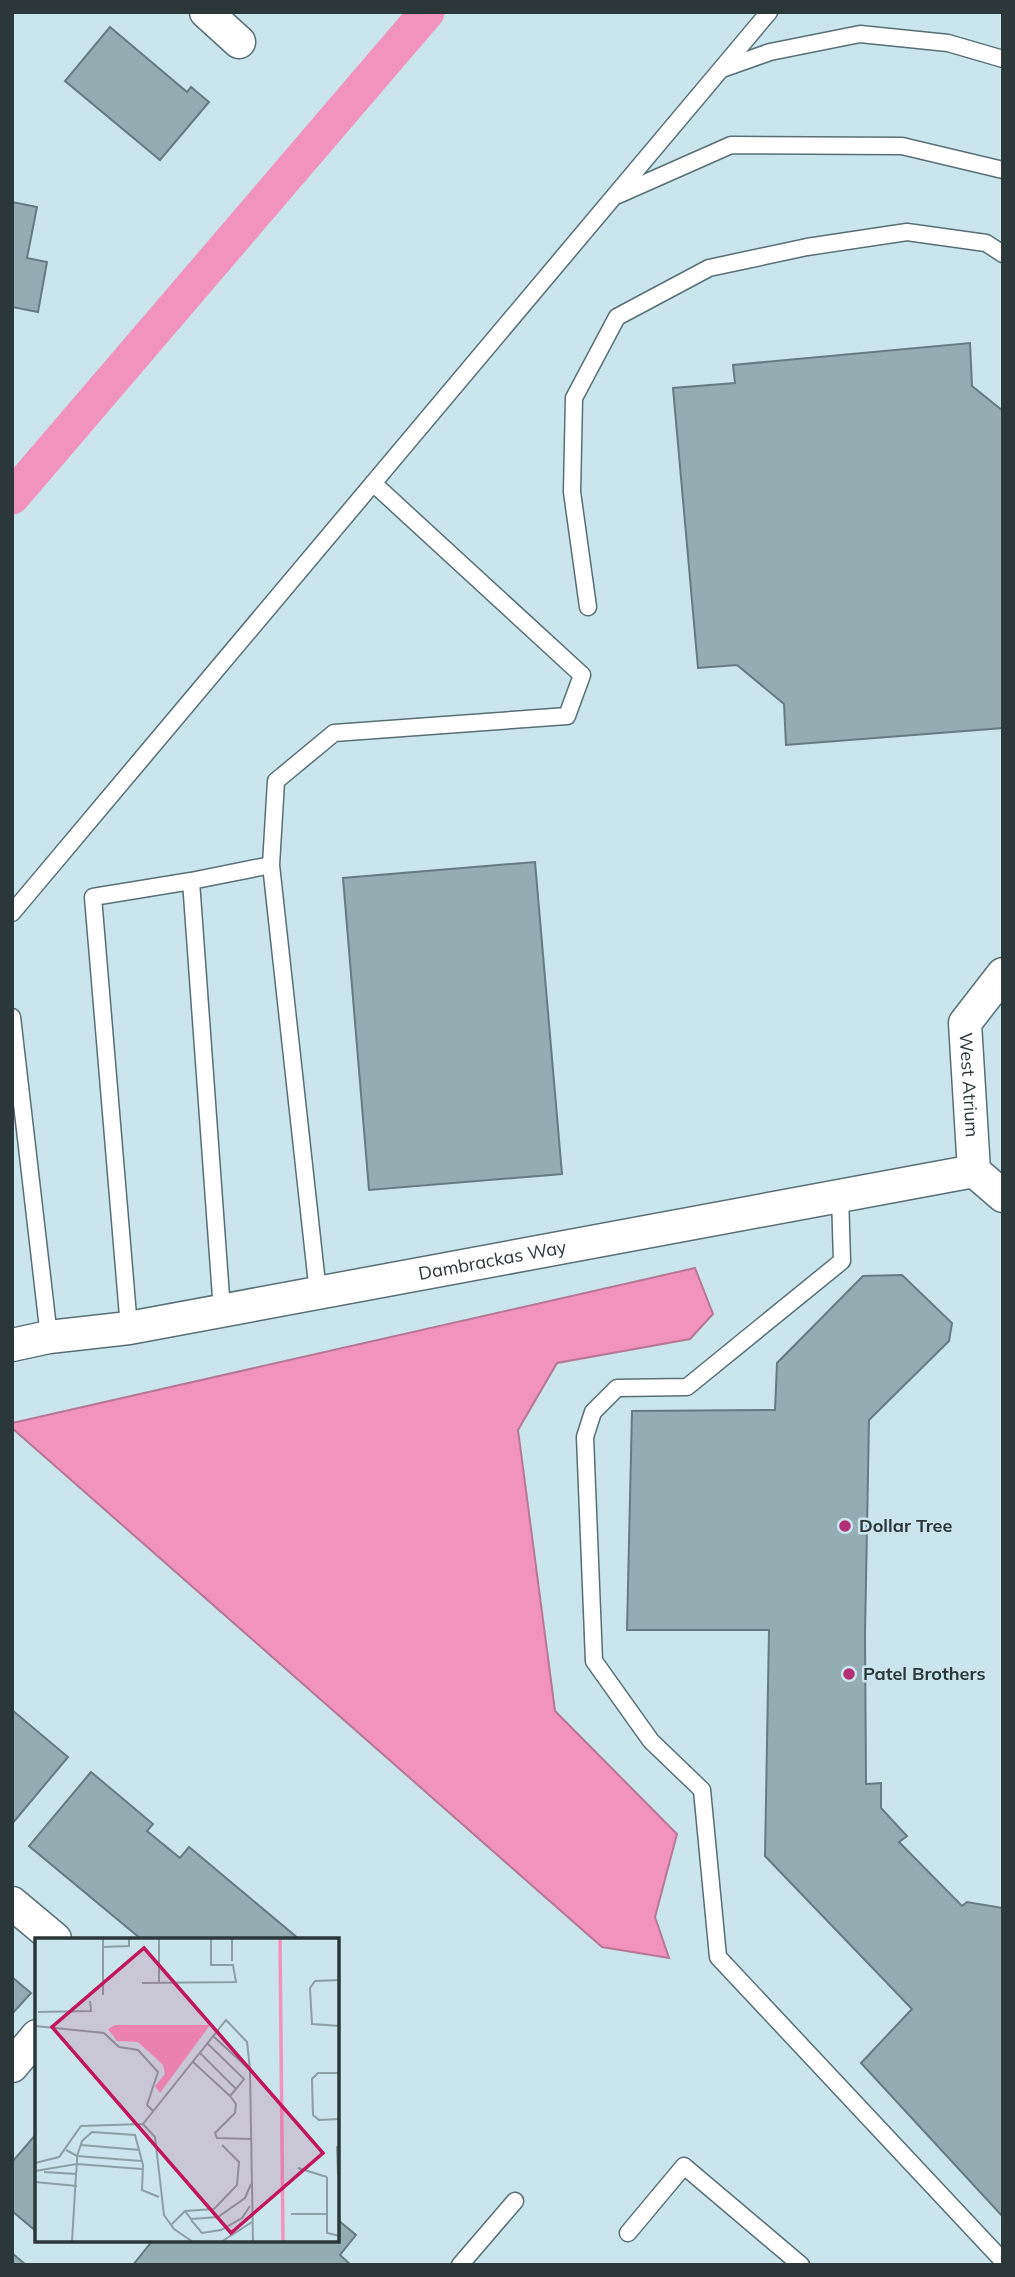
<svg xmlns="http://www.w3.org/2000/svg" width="1015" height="2277" font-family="Mulish,sans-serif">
	<rect width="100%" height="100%" fill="#cae5eb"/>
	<path fill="#f293bd" stroke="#b77795" stroke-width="2" d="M695,1268L713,1314L690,1339L557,1363L518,1430L555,1711L677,1834L655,1917L669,1958L602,1947L12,1428V1423Z"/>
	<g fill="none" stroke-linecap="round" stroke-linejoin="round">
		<path stroke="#f293bd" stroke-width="35" d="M12,497L427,12"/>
	</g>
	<path fill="#93adb2" stroke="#647c82" stroke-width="2" d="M110,27L187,92L191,87L209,102L160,160L65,81Z
		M12,202L37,207L27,258L47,262L38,312L12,307Z
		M970,343L972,386L1003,411V728L786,745L784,704L737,665L698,668L673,388L735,383L733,365Z
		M535,862L562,1174L369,1190L343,878Z
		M902,1275L952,1323L949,1341L869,1420L865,1635L866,1784L881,1783V1808L907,1836L899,1842L962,1906L967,1902L1003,1908V2217L861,2063L912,2009L765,1856L769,1630H627L632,1411L775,1410L777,1363L863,1276Z
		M12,1710L68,1757L12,1824Z
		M91,1772L153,1824L147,1831L180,1858L189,1847L299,1939H141L29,1846Z
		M12,1977L31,1993L12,2014Z
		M37,2133V2232L12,2211V2162Z
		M338,2220L356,2235L340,2255L351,2265H133L153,2240H338Z
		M12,2253L26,2265H12Z"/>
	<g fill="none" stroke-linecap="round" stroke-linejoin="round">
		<g stroke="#586f75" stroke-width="19">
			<path id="service" d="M722,69L770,52L860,34L948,43L1003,59
				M618,195L731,145L902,146L1003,170
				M588,607L572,492L574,398L617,317L709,268L807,247L907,232L986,243L1003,254
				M271,865L276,781L334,733L567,716L582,675L373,483
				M191,881L271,865L318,1293
				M12,913L769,12
				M12,1017L49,1337
				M840,1196L842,1261L687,1387L617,1388L593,1412L585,1437L594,1661L651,1741L702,1790L718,1957L1003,2261
				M129,1328L93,897L191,881L222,1311
				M628,2233L684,2166L801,2265
				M460,2265L515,2201"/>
		</g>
		<g stroke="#586f75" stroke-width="35">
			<g id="minor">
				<path d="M206,12L239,42"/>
				<path id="s1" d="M1003,974L965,1023L974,1171L1003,1196"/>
				<path id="s2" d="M12,1345L49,1337L129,1328L974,1171"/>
				<path d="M12,1903L55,1939"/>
				<path d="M12,2066L37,2036"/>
			</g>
		</g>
		<use href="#service" stroke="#fff" stroke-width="16"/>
		<use href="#minor" stroke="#fff" stroke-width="32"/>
	</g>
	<g fill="#b22e75" stroke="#cae5eb" stroke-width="2.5">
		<circle cx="845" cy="1526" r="7"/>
		<circle cx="849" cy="1674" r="7"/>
	</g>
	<g text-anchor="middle" stroke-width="5" stroke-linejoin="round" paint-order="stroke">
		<g font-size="18" fill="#2c3739" stroke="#cae5eb">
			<text dy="6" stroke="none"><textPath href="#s1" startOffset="124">West Atrium</textPath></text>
			<text dy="6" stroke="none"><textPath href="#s2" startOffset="488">Dambrackas Way</textPath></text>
		</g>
		<g font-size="18" font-weight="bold" fill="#2c3739" stroke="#cae5eb" text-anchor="start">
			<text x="859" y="1532">Dollar Tree</text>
			<text x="863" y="1680">Patel Brothers</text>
		</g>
	</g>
	<g transform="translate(35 1938)">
		<rect width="304" height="304" fill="#cae5eb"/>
		<path d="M80,87H175L125,155L120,148L130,136L128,127L103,104L82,103L73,91Z" fill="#f293bd"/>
		<path fill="none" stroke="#f293bd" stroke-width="3.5" d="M245,1L248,304"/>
		<path fill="none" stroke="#8b9fa4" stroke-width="2" d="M68,1V9L94,8V1M124,1V44M197,1V23M68,9V57M305,42L280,43L275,50L277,86L305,88M107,45L201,44L198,27H176V1M3,74L56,73L55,63M0,88L69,95L84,109L103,112L123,134L112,167L118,173M178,98L215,132L218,304M165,115L201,151L209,141L172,105M157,123L195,158L201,151M305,135H283L277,141L278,177L284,182L305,181M195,158L201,166L200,175L180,195L182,200L216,201M108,186L191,82L212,104L215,131M46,207L105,212M302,208L303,237M31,212L42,218L47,203L57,194L100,197L108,227L107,252L124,259M0,225L24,219L46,188L108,186L120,199L129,277L139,291L158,304M263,230L292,239M0,233L42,226V218L106,223M9,234L41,236L37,304M41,236L42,226L107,231M292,239V295L305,298M0,244L42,248M150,273L179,271L202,247L204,224L187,207M256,276H291M156,282L167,295L186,292L207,280L215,268M136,287L150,273L156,281L183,279L210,260L216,246M186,304L217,284"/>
		<path fill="#c2185b" fill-opacity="0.15" stroke="#c2185b" stroke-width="3.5" d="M109,10L288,215L196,295L17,89Z"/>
		<rect width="304" height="304" fill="none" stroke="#2c3739" stroke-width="3.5"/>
	</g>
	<rect width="1015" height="2277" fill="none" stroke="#2c3739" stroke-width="28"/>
</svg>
